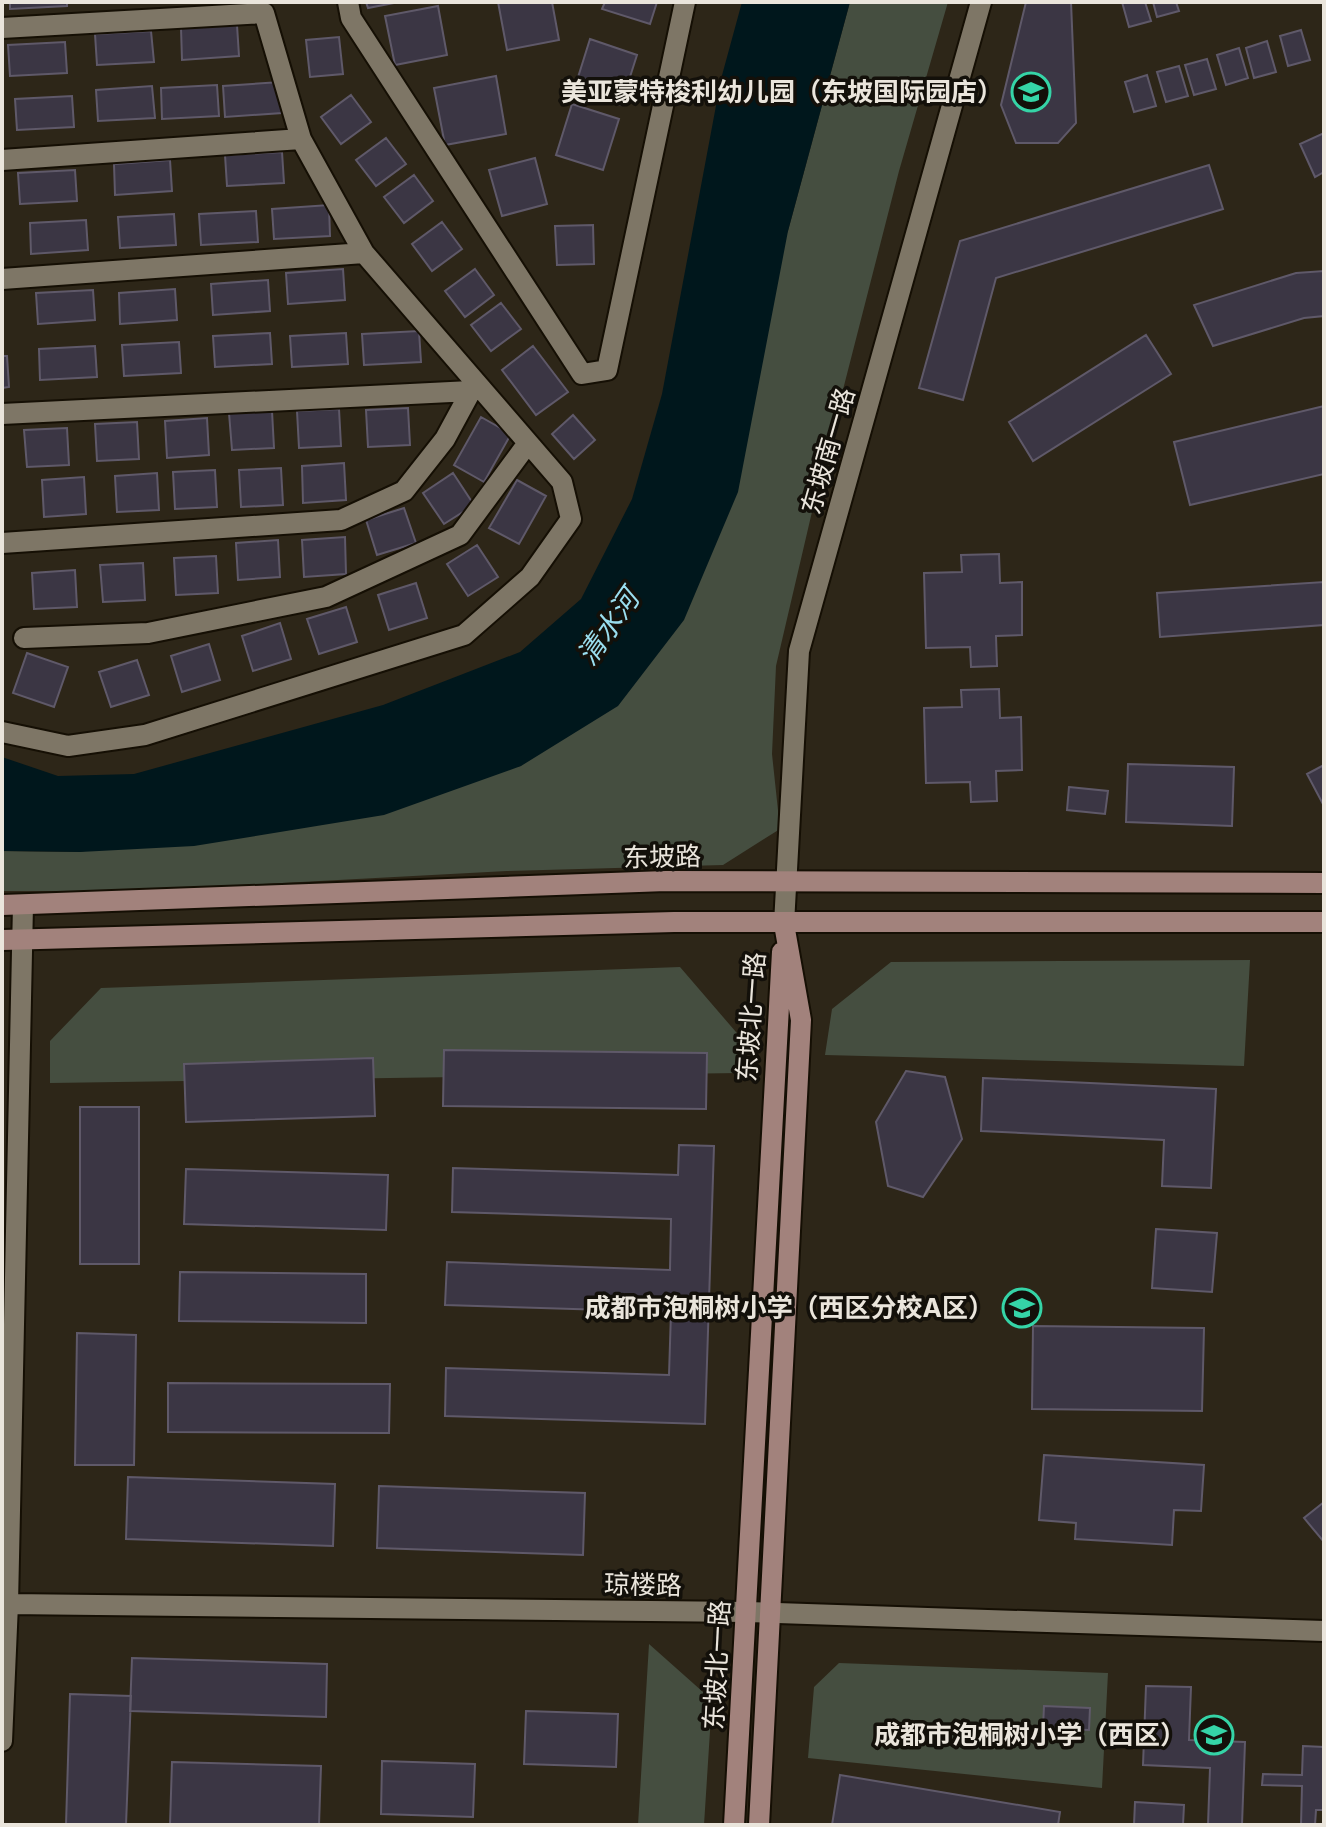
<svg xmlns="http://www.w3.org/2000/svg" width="1326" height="1827" font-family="Inter,'Noto Sans SC',sans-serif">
	<rect width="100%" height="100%" fill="#2d2618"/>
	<path fill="#454e40" d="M850,2H948L899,171L815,499L776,666L772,754L780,829L723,865L507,871L129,891H2V851L80,852L521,766L788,231Z
		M1250,960L1244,1066L825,1055L832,1009L891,962Z
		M680,967L742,1039L740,1073L50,1083V1041L101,988Z
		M649,1644L712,1700L704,1825H638Z
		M839,1663L1108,1673L1102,1788L808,1758L814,1687Z"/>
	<path fill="#00171c" d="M742,2H850L788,231L738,492L684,620L618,706L521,766L384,815L194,846L80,852L2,851V757L58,776L134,774L383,705L520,652L581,599L632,499L662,394L721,79Z"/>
	<path fill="#3b3644" stroke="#5f5969" stroke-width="2" d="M10,2H67V6L10,9Z
		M366,2H399L368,8Z
		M498,2H552L559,40L507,50Z
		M605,2H657L650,24L602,9Z
		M1026,2H1071L1076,123L1058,143H1016L1001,105Z
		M1122,2H1145L1151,21L1129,27Z
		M1153,2H1176L1179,11L1157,17Z
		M438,6L447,55L395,65L385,16Z
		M237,25L239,56L182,60L181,28Z
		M1301,30L1310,60L1288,66L1280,36Z
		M151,31L154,62L97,65L95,34Z
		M339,37L343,74L310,77L306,40Z
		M590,39L637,55L621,105L574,90Z
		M1267,41L1276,72L1254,78L1246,48Z
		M65,42L67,73L10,76L8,45Z
		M1239,48L1248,78L1226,85L1217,55Z
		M1207,59L1216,89L1194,95L1185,65Z
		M1179,66L1188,96L1166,102L1157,72Z
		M1147,75L1156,106L1134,112L1125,82Z
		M496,76L506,134L445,145L434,88Z
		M280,82L282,113L225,117L223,86Z
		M217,85L219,116L162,119L161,88Z
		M152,86L155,118L98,121L96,90Z
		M351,95L371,122L341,144L321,117Z
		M72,96L74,127L17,130L15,99Z
		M572,104L619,119L603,170L556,155Z
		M1324,133V172L1315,177L1300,144Z
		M386,138L406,164L376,186L356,160Z
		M282,152L284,183L227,186L225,155Z
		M535,158L547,204L502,216L489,170Z
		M170,160L172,191L115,195L114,164Z
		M1209,165L1223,209L996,278L963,400L919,388L960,241Z
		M75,170L77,201L20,204L18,173Z
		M414,175L433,201L404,223L384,197Z
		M329,205L330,236L274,239L272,209Z
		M256,211L258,242L201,245L199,214Z
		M174,214L176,245L120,248L118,217Z
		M86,220L88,250L31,254L30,223Z
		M442,222L462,249L432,271L412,244Z
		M593,225L594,264L557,265L555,226Z
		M343,269L345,300L288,304L286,273Z
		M475,269L494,295L465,317L445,291Z
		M1324,271V316L1304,318L1213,346L1194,305L1296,273Z
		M268,280L270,311L213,315L211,284Z
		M175,289L177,320L120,324L119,293Z
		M93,290L95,320L38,324L36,293Z
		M501,303L521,329L491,351L471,325Z
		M419,331L421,362L364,365L362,334Z
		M270,333L272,364L215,367L213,336Z
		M346,333L348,364L292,367L290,336Z
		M1146,335L1171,374L1033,461L1009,422Z
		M179,342L181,373L124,376L122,345Z
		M95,346L97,377L40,380L39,349Z
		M533,346L568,392L536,415L502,370Z
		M2,356H7L9,387L2,388Z
		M1324,406V474L1190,505L1174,442Z
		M408,408L410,445L368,447L366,410Z
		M339,409L341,446L299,448L297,411Z
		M272,411L274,448L232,450L229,413Z
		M573,415L595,440L574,459L552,434Z
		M481,417L511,434L484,482L454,465Z
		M207,418L209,455L167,458L165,421Z
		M137,422L139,459L97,461L95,424Z
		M67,428L69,465L27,467L24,430Z
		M344,463L346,500L303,503L302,466Z
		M281,468L283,505L241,507L239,470Z
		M215,470L217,507L175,509L173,472Z
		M157,473L159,510L117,512L115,476Z
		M453,473L474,505L444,524L423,493Z
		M84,477L86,514L44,517L42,480Z
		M517,480L546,496L519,544L489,528Z
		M404,508L416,543L377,555L366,520Z
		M345,537L346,574L304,577L302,540Z
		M278,540L280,577L238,580L236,543Z
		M477,545L498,577L468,596L447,564Z
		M999,554L1000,583L1022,582V635L996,636L997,666L971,667L970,647L926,648L924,573L962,572L961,555Z
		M216,556L218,593L176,595L174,558Z
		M143,563L145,600L103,602L100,565Z
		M75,570L77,607L34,609L32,573Z
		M1324,582V625L1160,637L1157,593Z
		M416,583L427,618L389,630L378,595Z
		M346,607L357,642L319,654L307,619Z
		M280,623L291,659L253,671L242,636Z
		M209,644L220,680L182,692L171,656Z
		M27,653L68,667L54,707L13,693Z
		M137,660L149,695L111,707L99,672Z
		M999,689L1000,718L1021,717L1022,770L996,771L997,801L971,802L970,782L926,783L924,708L962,707L961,690Z
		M1128,764L1234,767L1232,826L1126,822Z
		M1324,765V806L1307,774Z
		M1069,787L1108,791L1105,814L1067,810Z
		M444,1050L707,1053L706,1109L443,1106Z
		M373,1058L375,1116L186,1122L184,1064Z
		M906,1071L945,1077L962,1139L923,1197L888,1186L876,1122Z
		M983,1078L1216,1089L1211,1188L1162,1186L1164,1140L981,1131Z
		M80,1107H139V1264H80Z
		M679,1145L714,1146L705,1424L445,1416L446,1368L669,1375L671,1312L445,1305L447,1262L670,1270L671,1219L452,1212L453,1168L678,1175Z
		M186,1169L388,1175L386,1230L184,1224Z
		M1156,1229L1217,1233L1212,1292L1152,1288Z
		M180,1272L366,1274V1323L179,1321Z
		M1033,1326L1204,1328L1202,1411L1032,1409Z
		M77,1333L136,1335L134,1465H75Z
		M168,1383L390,1384L389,1433L168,1432Z
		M1044,1455L1204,1465L1201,1511L1174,1510L1172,1545L1075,1539L1076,1523L1039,1520Z
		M128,1477L335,1484L333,1546L126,1539Z
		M379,1486L585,1493L583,1555L377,1548Z
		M1324,1502V1542L1304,1518Z
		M132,1658L327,1664L326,1717L130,1711Z
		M1146,1686L1191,1687L1189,1740L1245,1742L1242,1825H1208L1210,1768L1143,1765Z
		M70,1694L131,1696L126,1825H66Z
		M1044,1706L1090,1708L1089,1730L1043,1728Z
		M526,1711L618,1714L616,1767L524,1764Z
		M1303,1746L1324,1747V1810H1316L1315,1825H1301L1302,1786L1262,1785L1263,1774L1302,1775Z
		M382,1761L475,1764L473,1817L381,1814Z
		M172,1762L321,1766L319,1825H170Z
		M840,1775L1060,1812L1058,1825H832Z
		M1135,1802L1184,1805L1183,1825H1134Z"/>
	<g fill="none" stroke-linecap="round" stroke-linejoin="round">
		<g stroke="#150f04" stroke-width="24">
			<path id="street" d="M348,2L351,18L582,374L607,370L685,2
				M2,28L264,13L301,139L364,253L562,482L571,519L530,577L464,635L145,735L68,746L2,732
				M2,160L301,139
				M2,279L364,253
				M2,414L471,391
				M2,543L341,520L404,491L445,439L471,391
				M24,638L148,633L326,597L460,535L528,443
				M784,924L799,651L981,2
				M8,1604L746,1612L1324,1631
				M2,1741L8,1604L23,905"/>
		</g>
		<g stroke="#150f04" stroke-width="24">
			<path id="secondary" d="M2,905L666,881L1324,883
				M2,940L674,922H1324
				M734,1825L782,952
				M759,1825L801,1020L784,924"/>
		</g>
		<use href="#street" stroke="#7e7666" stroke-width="20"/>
		<use href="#secondary" stroke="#a2827c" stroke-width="20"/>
	</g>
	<defs>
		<g id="school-ring" transform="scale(2)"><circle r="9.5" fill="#13100a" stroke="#35d4a7" stroke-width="1.5"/><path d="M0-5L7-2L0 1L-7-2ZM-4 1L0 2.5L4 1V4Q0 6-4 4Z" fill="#35d4a7"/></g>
	</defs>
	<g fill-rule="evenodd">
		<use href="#school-ring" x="1031" y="92"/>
		<use href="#school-ring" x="1022" y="1308"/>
		<use href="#school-ring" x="1214" y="1735"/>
	</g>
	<g text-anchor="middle" stroke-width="7" stroke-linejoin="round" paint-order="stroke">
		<g font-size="26" font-weight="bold" fill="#eae5dc" stroke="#13100a" text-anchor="end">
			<text x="1003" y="101">美亚蒙特梭利幼儿园（东坡国际园店）</text>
			<text x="994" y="1317">成都市泡桐树小学（西区分校A区）</text>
			<text x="1186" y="1744">成都市泡桐树小学（西区）</text>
		</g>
		<g font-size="26" fill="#eae5dc" stroke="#13100a">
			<text transform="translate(828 451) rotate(-74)" y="9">东坡南一路</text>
			<text transform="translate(662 857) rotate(-1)" y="9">东坡路</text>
			<text transform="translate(751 1017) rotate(-86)" y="9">东坡北一路</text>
			<text transform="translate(643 1585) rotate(1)" y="9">琼楼路</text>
			<text transform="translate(717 1665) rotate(-87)" y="9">东坡北一路</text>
		</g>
		<g font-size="28" font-style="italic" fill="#9addee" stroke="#13100a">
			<text transform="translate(608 627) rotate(-55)" y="10">清水河</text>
		</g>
	</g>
	<rect width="1326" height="1827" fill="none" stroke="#eae5dc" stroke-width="8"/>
</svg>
